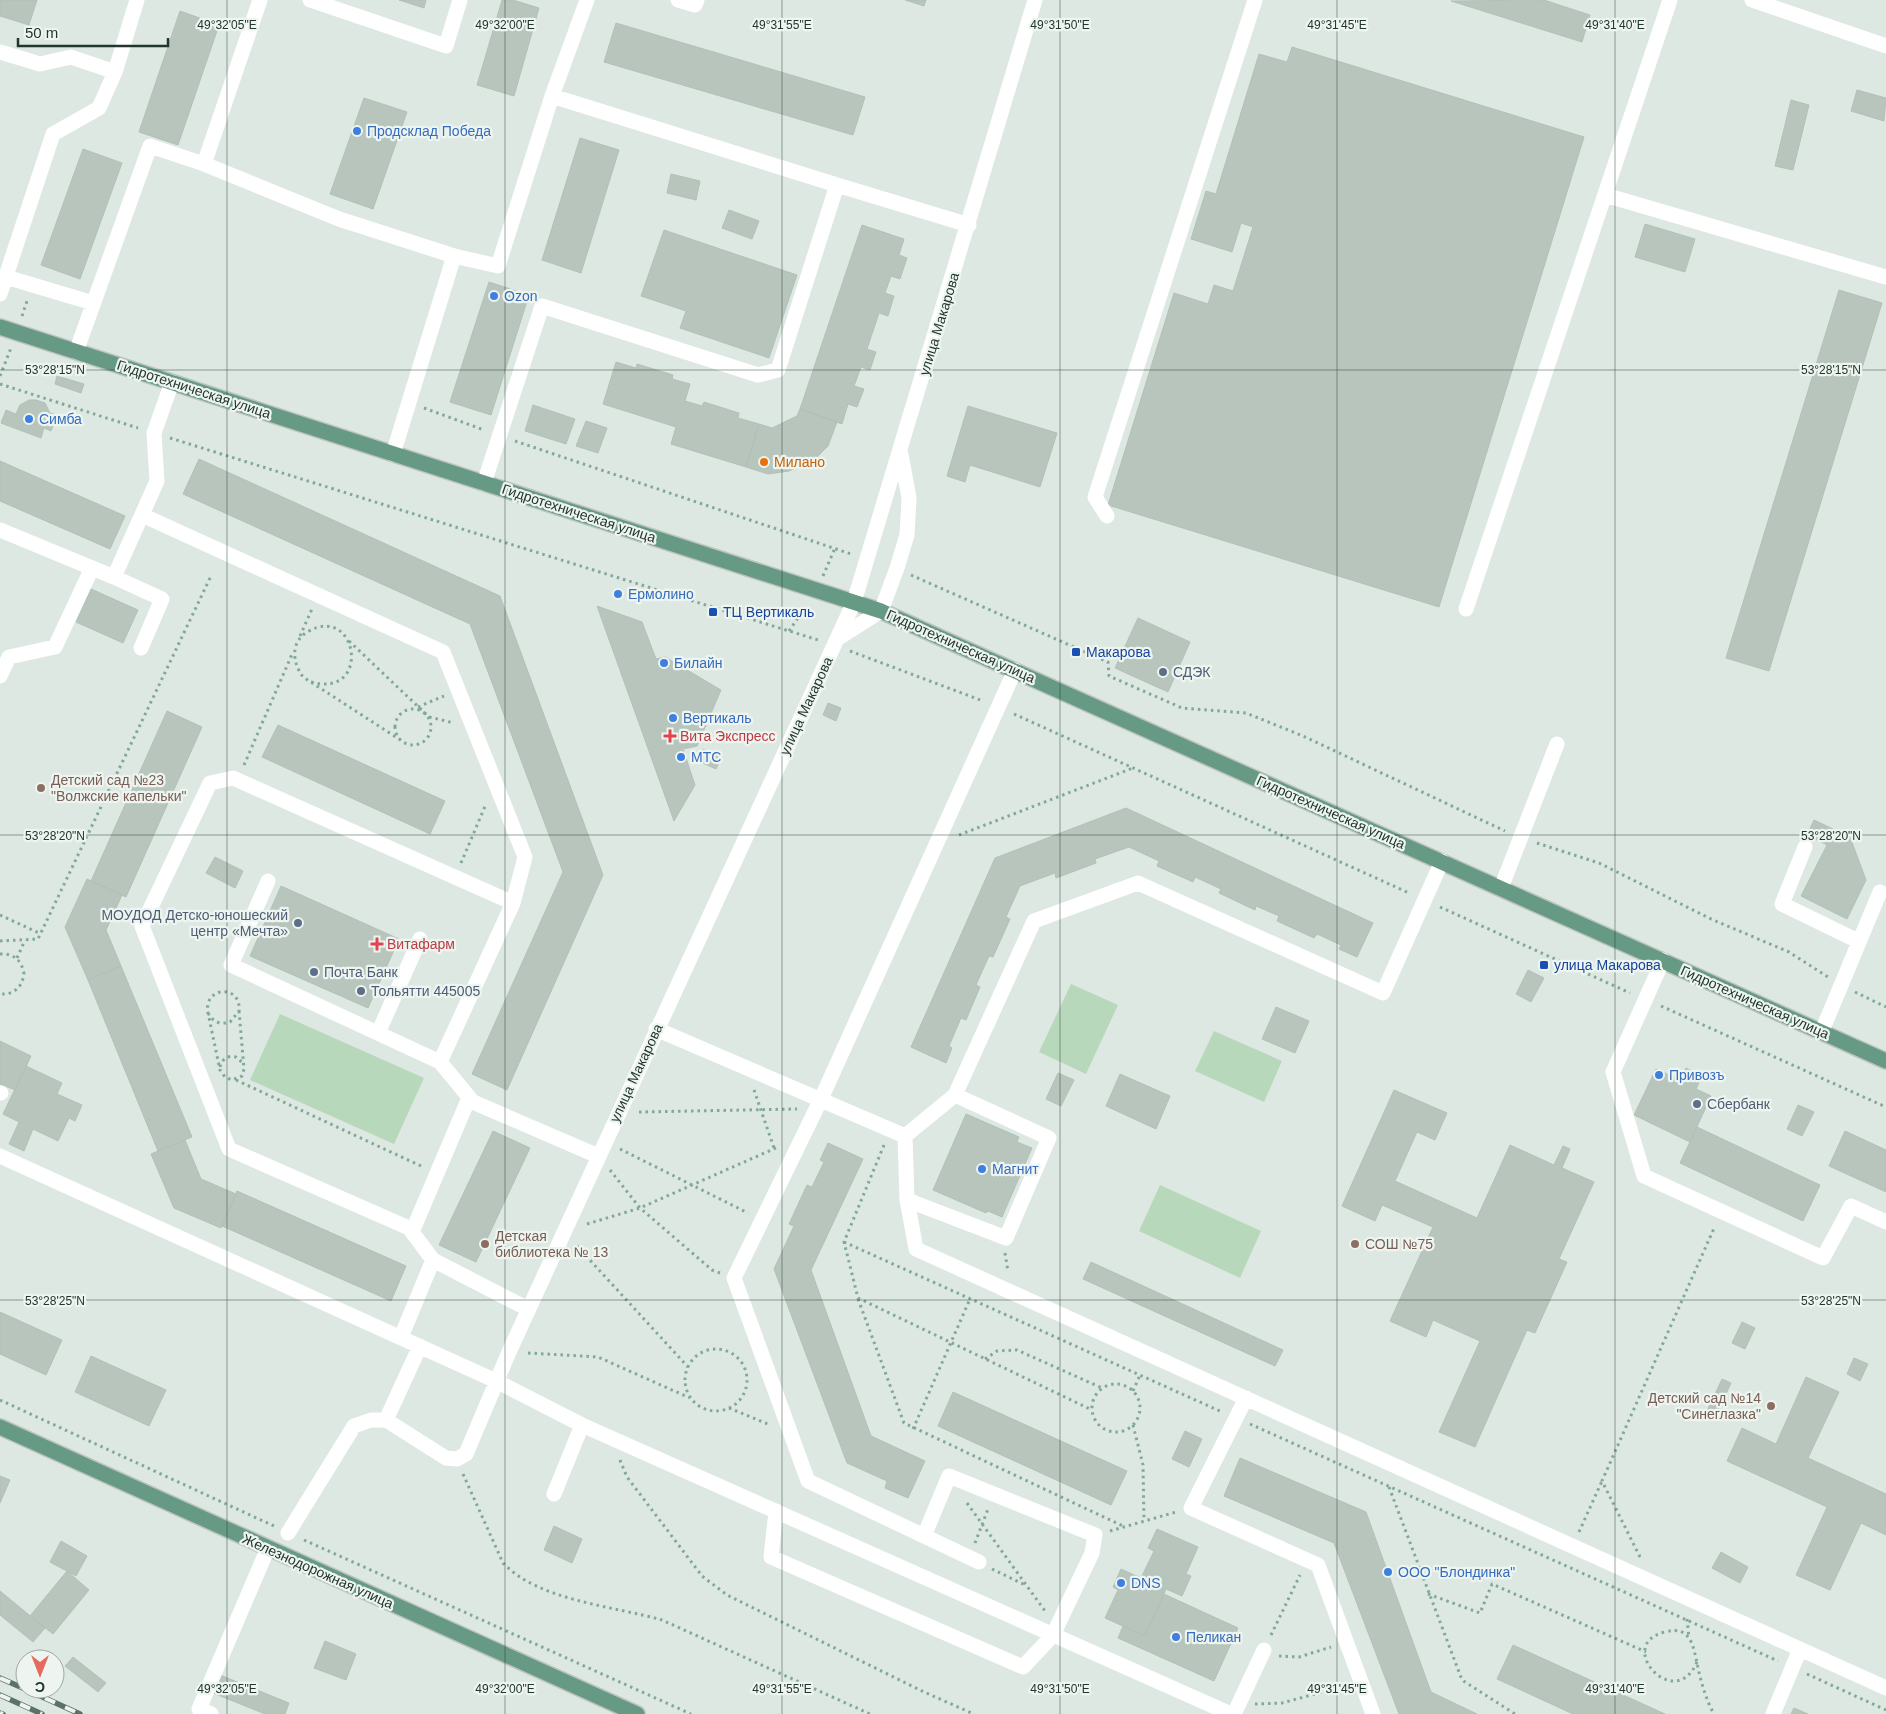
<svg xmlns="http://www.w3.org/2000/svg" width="1886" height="1714" font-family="Helvetica,sans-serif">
	<rect width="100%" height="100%" fill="#dee8e2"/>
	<path fill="#b8d8bb" d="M1071,984L1118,1005L1086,1074L1039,1052Z
		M280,1014L424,1078L394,1144L250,1080Z
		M1214,1031L1282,1061L1264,1102L1195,1071Z
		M1160,1185L1261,1231L1240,1278L1139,1231Z"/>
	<path fill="#b7c5bd" stroke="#b1c1b8" d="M0,0H37L29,25L0,16Z
		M399,0H426L424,8Z
		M502,0H513L539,8L514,96L477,85Z
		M905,0H926L924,6Z
		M1544,0L1590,15L1582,42L1451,1Z
		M180,11L219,25L178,145L139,132Z
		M616,23L865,97L853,135L604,62Z
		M1292,47L1584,137L1439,607L1108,505L1174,293L1208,304L1214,285L1233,291L1253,227L1241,223L1232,252L1191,239L1206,191L1216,194L1259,54L1287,62Z
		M1857,90L1886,98L1884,121L1851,111Z
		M364,98L407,112L373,209L330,194Z
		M1791,100L1809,105L1793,170L1775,166Z
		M580,138L619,150L581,273L542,260Z
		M83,149L122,163L80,279L41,265Z
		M671,174L700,181L696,200L667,193Z
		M729,210L759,221L752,239L722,228Z
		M1645,224L1695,239L1685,272L1635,257Z
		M862,225L904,239L899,255L907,258L900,279L891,276L885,293L894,296L888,316L879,313L867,349L876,352L870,370L861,367L854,386L864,389L857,407L848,404L842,424L800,409Z
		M664,230L797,275L769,358L680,328L686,311L641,296Z
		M489,282L529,295L491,415L450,402Z
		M1839,290L1882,303L1769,671L1726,658Z
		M616,362L636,368L637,364L673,375L672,379L690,384L685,401L702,406L704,402L739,413L738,418L759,424L746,467L671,444L676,427L603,404Z
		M57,376L84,384L81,393L55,384Z
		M29,400H36L45,403L50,413L57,415L51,431L44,428L41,438L1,423L6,410L16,414L20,405Z
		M533,405L575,419L566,444L525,431Z
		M968,406L1057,433L1040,487L970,465L965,482L947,476Z
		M800,409L837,422L828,446L814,460L789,471L768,474L746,467L759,424L772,428L797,416Z
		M586,421L607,428L598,453L576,446Z
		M199,459L500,596L603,875L507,1090L472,1074L563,872L470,624L183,494Z
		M0,461L125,516L110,549L0,501Z
		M91,589L138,610L123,643L76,622Z
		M597,606L642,622L656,659L665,657L721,690L697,746L683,749L695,785L674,821Z
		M1138,618L1190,642L1168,692L1115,668Z
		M828,703L841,708L836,721L823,715Z
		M167,711L202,727L126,897L91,881Z
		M278,725L445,801L430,834L262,757Z
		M703,749L721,758L716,769L698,761Z
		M1126,808L1373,923L1357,957L1339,949L1341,945L1317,934L1314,938L1277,921L1279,916L1256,906L1255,910L1219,893L1221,889L1195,877L1193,882L1157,866L1159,861L1129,847L1095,859L1096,863L1056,878L1055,873L1020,886L1006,917L1010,919L993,957L989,956L976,985L980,987L966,1020L961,1018L949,1046L952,1048L946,1063L911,1047L995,858Z
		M1814,820L1850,837L1866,880L1847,919L1801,896L1827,845L1807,835Z
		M215,857L243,871L235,888L206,873Z
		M87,879L122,895L106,930L121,966L88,980L65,927Z
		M281,886L399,939L368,1008L250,956Z
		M121,966L192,1137L158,1151L88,980Z
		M1528,970L1544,978L1531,1002L1516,994Z
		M1276,1007L1309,1021L1295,1053L1262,1039Z
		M0,1041L31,1056L15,1090L0,1084Z
		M26,1066L62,1083L57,1094L82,1105L75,1121L69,1118L58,1141L33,1129L24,1151L9,1144L19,1122L3,1114Z
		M1686,1068L1702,1076L1696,1089L1711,1096L1690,1142L1634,1115L1656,1069L1680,1080Z
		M1058,1073L1074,1080L1061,1106L1046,1099Z
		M1120,1074L1170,1096L1156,1129L1106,1106Z
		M1394,1090L1447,1113L1435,1140L1417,1132L1395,1181L1477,1218L1510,1145L1554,1165L1563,1146L1570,1149L1562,1168L1594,1182L1559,1259L1567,1262L1535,1333L1527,1330L1475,1447L1439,1432L1480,1341L1433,1320L1426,1337L1390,1321L1433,1227L1382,1205L1375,1221L1342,1206Z
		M1798,1105L1814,1112L1802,1136L1787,1129Z
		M966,1114L1019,1137L1017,1142L1032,1148L1002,1217L988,1211L986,1213L933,1190Z
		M1697,1127L1820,1185L1803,1221L1680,1163Z
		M493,1131L530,1148L476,1262L439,1245Z
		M1845,1131L1886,1150V1192L1829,1166Z
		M185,1140L201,1179L236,1194L221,1228L174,1208L151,1154Z
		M828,1143L863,1159L811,1270L871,1436L925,1461L908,1498L885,1488L887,1481L847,1463L774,1269L794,1226L789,1224L807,1185L812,1187L824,1162L820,1160Z
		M237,1191L406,1266L391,1301L222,1226Z
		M1091,1262L1283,1350L1275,1366L1083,1279Z
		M0,1312L62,1340L46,1375L0,1354Z
		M1742,1322L1755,1328L1745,1349L1732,1343Z
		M91,1356L166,1390L149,1426L75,1392Z
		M1854,1358L1868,1364L1860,1381L1847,1374Z
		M1806,1377L1839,1392L1808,1458L1886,1494V1535L1861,1523L1830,1590L1796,1575L1827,1507L1727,1461L1742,1428L1776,1444Z
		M1722,1379L1731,1383L1716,1415L1707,1411Z
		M953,1392L1127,1471L1111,1505L938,1426Z
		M1185,1431L1202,1439L1189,1467L1172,1459Z
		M1240,1458L1366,1512L1431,1692L1477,1714H1399L1334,1543L1224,1496Z
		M0,1476L10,1480L0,1503Z
		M554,1526L582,1539L572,1563L544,1550Z
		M1157,1529L1198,1547L1186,1574L1191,1576L1182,1596L1166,1589L1145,1636L1105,1618L1118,1590L1113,1587L1121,1569L1141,1578L1154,1551L1148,1548Z
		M61,1541L87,1556L76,1576L50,1562Z
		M1721,1552L1748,1567L1740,1583L1712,1568Z
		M67,1571L89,1590L53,1634L30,1616Z
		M0,1591L45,1628L33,1642L0,1615Z
		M1164,1594L1238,1628L1214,1681L1118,1638L1123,1626L1145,1636Z
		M325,1641L356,1654L346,1680L314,1668Z
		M1513,1645L1665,1714H1573L1497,1679Z
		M73,1657L106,1683L98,1692L65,1666Z
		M220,1675L289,1703L285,1714H265L213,1693Z
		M1794,1708L1808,1714H1791Z"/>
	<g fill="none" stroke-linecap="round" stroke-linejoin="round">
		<g stroke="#bcc3c0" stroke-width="18">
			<path id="major" d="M0,327L881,611L1886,1061
				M0,1427L637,1714"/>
		</g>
		<path stroke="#81a996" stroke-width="3" stroke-dasharray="2.5 4" stroke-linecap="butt" d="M22,316L27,301
			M0,376L11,348
			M0,384L138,428
			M424,408L484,430
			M170,438L818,640
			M515,441L851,554
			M911,575L1108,662L1109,676L1182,708L1246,713L1303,736L1505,831
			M823,576L835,548
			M789,631L807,605
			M300,636L312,609
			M349,641L429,717L454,723
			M850,651L983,701
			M311,682C372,699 358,604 309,631C290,641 292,662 303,677L402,741
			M418,707L444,696
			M395 727a18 18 0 1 1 36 0a18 18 0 1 1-36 0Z
			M1014,714L1409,893
			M244,765L293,652
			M959,835L1133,768
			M1537,843L1599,863L1711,919L1789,952L1828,977
			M461,863L486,804
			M1440,907L1630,993
			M0,915L41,934
			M0,941L38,939L211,576
			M0,954C14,953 22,961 24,974C22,987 14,995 0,994
			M17,958L25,940
			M1855,992L1886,1007
			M1661,1006L1886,1107
			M208,1013C213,1022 220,1025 230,1022L239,1011C242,984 203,986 208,1013L220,1070L225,1077L232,1080L242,1076L244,1069L239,1011
			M220,1067C222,1059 228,1055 236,1057L243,1063
			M236,1080L421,1166
			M754,1090L774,1148
			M639,1112L797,1109
			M884,1145L844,1242L858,1298L1092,1410
			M620,1149L748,1213
			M610,1170L640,1208L712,1270L720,1273
			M587,1224L640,1208L778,1147
			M844,1242L1222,1412
			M577,1246L688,1367
			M1005,1253L1008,1272
			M858,1299L904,1423L1125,1527
			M685 1380a31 31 0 1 1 62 0a31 31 0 1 1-62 0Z
			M528,1353L598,1357L690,1398
			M985,1359L997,1351L1017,1350L1102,1388
			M1092 1408a24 24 0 1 1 48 0a24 24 0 1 1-48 0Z
			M1133,1391L1140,1375
			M0,1400L274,1526
			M729,1408L770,1425
			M1250,1424L1778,1661
			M1133,1425L1143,1465L1144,1521
			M913,1429L970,1299
			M620,1460L627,1477L702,1576L727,1595L924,1692L974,1714
			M463,1474L503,1563C539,1601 614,1606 662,1620L870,1714
			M1389,1487L1462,1680L1515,1714
			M967,1503L1045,1611
			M1110,1531L1176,1512
			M1579,1532L1602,1481
			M304,1540L691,1714
			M975,1543L988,1509
			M1640,1557L1602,1481L1715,1226
			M992,1569L1025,1585
			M1428,1594L1480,1613L1492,1584L1646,1652
			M1687,1619L1689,1638
			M1271,1635L1300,1575
			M1279,1656L1299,1657L1331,1647
			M1697,1662C1675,1714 1613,1644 1665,1632C1691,1625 1693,1646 1697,1663C1700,1679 1706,1700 1714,1714
			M1807,1674L1886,1710
			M1255,1704L1282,1703L1322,1692L1348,1693"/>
		<path stroke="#fff" stroke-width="15" d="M310,0L446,46L460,0
			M678,0L695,5L697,0
			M1752,0L1886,46
			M0,52L40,64L71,57L115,72L137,0
			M552,96L587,0
			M204,164L339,219L454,256
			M1605,195L1886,277
			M6,277L93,303
			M0,294L53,134L99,108L115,72
			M76,352L150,146L204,164L260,0
			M393,454L454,256L498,266L552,96L837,185
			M484,483L542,306L758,375L778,370L837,185L969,225
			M142,515L443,652L525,857L513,903L440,1062
			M1107,516L1095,497L1255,0
			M0,530L114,577
			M1466,609L1670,0
			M837,639L881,611L897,568L907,535L909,498L901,454
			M141,648L162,599L114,577L157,481L154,433L172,382
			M0,676L9,657L55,647L92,568
			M1805,847L1782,904L1858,941
			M268,881L231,965L440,1062L473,1102L598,1156
			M1501,888L1557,744
			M1663,960L1613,1072L1644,1176L1823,1258L1851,1206L1886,1222
			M656,1029L905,1136L907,1200L916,1249L1886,1688
			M1822,1031L1880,892
			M378,1033L420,939
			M0,1093H1
			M905,1136L955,1095L1034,921L1138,883L1383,993L1442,861
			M0,1156L496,1381L582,1425L1231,1714
			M907,1200L1006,1238L1049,1138L955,1095
			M412,1232L469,1098
			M433,1260L409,1228L229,1149L142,926L210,783L233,778L513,903
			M401,1337L433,1260L528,1309
			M1246,1398L1191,1508L1318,1565L1373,1714
			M386,1420L420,1346
			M554,1494L582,1425
			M776,1511L771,1557L1023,1667L1053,1635L1092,1553L1095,1535L949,1476L924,1536
			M288,1533L354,1426L371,1420H386L446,1458L457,1459L466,1454L509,1352L854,602L1035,0
			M979,1562L808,1481L734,1278L821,1099L1015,670
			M211,1714L199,1709L268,1548
			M1234,1714L1264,1650
			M1773,1714L1800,1649"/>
		<use href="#major" stroke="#669a84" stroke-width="15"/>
		<g stroke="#5b7268" stroke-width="5.5">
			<path id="rail" d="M0,1678L25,1689
				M25,1689L80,1714
				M0,1695L42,1714
				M0,1713L3,1714"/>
		</g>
		<use href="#rail" stroke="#eef5f0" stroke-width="4" stroke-dasharray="11" stroke-linecap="butt"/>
	</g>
	<path fill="none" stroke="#21362d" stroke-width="1" stroke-opacity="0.45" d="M227,0V1714M505,0V1714M782,0V1714M1060,0V1714M1337,0V1714M1615,0V1714M0,370H1886M0,835H1886M0,1300H1886"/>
	<g fill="#3f7fe0" stroke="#eef5f0" stroke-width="2">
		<circle cx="357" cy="131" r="5"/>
		<circle cx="494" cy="296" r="5"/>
		<circle cx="29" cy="419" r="5"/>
		<circle cx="618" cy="594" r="5"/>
		<circle cx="664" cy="663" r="5"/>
		<circle cx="673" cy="718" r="5"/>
		<circle cx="681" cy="757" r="5"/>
		<circle cx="1659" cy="1075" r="5"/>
		<circle cx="982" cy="1169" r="5"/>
		<circle cx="1388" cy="1572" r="5"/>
		<circle cx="1121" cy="1583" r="5"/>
		<circle cx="1176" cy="1637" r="5"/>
	</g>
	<circle fill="#e8710a" stroke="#eef5f0" stroke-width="2" cx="764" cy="462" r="5"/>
	<g fill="#1a4fb4" stroke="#eef5f0" stroke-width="2">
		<rect x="708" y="607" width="10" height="10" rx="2.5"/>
		<rect x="1071" y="647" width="10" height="10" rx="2.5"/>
		<rect x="1539" y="960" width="10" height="10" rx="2.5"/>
	</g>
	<g fill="#5c6f8a" stroke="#eef5f0" stroke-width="2">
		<circle cx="1163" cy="672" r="5"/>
		<circle cx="298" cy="923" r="5"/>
		<circle cx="314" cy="972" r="5"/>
		<circle cx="361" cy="991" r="5"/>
		<circle cx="1697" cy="1104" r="5"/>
	</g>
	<g fill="#e0444e" stroke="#eef5f0" stroke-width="2">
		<path d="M667.5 728.5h5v5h5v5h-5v5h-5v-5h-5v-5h5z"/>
		<path d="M374.5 936.5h5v5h5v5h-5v5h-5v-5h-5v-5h5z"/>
	</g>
	<g fill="#8d6e63" stroke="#eef5f0" stroke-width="2">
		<circle cx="41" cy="788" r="5"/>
		<circle cx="485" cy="1244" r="5"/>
		<circle cx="1355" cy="1244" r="5"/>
		<circle cx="1771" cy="1406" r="5"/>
	</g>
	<g text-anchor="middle" stroke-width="4.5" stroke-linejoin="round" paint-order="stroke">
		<g font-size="14" fill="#366cbe" stroke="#eef5f0" text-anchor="start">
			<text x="367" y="136">Продсклад Победа</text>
			<text x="504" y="301">Ozon</text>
			<text x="39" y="424">Симба</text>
			<text x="628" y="599">Ермолино</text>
			<text x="674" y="668">Билайн</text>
			<text x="683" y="723">Вертикаль</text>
			<text x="691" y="762">МТС</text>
			<text x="1669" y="1080">Привозъ</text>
			<text x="992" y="1174">Магнит</text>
			<text x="1398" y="1577">ООО "Блондинка"</text>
			<text x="1131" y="1588">DNS</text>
			<text x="1186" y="1642">Пеликан</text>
		</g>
		<g font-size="14" fill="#21362d" stroke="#eef5f0">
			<text transform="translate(939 324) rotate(-73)" y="5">улица Макарова</text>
			<text transform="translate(194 389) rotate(18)" y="5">Гидротехническая улица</text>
			<text transform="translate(579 513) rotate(18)" y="5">Гидротехническая улица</text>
			<text transform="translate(961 646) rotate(24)" y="5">Гидротехническая улица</text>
			<text transform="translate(806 706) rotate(-65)" y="5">улица Макарова</text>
			<text transform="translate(1331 812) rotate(24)" y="5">Гидротехническая улица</text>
			<text transform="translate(1755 1002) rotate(24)" y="5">Гидротехническая улица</text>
			<text transform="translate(636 1073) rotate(-65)" y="5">улица Макарова</text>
			<text transform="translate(318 1571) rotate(24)" y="5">Железнодорожная улица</text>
		</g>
		<g font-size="14" fill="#c56008" stroke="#eef5f0" text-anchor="start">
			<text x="774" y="467">Милано</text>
		</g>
		<g font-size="14" fill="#164399" stroke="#eef5f0" text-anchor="start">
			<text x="723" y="617">ТЦ Вертикаль</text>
			<text x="1086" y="657">Макарова</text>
			<text x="1554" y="970">улица Макарова</text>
		</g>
		<g font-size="14" fill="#4e5e75" stroke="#eef5f0" text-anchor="start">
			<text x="1173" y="677">СДЭК</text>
			<text x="288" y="920" text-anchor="end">МОУДОД Детско-юношеский<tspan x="288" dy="16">центр «Мечта»</tspan></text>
			<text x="324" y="977">Почта Банк</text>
			<text x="371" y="996">Тольятти 445005</text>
			<text x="1707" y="1109">Сбербанк</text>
		</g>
		<g font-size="14" fill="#be3a42" stroke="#eef5f0" text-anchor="start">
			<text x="680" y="741">Вита Экспресс</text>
			<text x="387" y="949">Витафарм</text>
		</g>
		<g font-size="14" fill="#785e54" stroke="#eef5f0" text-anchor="start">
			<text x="51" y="785">Детский сад №23<tspan x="51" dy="16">"Волжские капельки"</tspan></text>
			<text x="495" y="1241">Детская<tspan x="495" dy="16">библиотека № 13</tspan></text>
			<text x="1365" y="1249">СОШ №75</text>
			<text x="1761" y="1403" text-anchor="end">Детский сад №14<tspan x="1761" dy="16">"Синеглазка"</tspan></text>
		</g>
	</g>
	<g font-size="12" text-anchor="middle" fill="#21362d" stroke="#eef5f0" stroke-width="4.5" stroke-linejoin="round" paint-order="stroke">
		<text x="227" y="29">49°32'05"E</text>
		<text x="505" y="29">49°32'00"E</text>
		<text x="782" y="29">49°31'55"E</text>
		<text x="1060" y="29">49°31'50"E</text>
		<text x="1337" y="29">49°31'45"E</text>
		<text x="1615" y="29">49°31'40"E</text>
		<text x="1831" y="374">53°28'15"N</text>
		<text x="55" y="374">53°28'15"N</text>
		<text x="1831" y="840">53°28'20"N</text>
		<text x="55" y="840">53°28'20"N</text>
		<text x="1831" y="1305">53°28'25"N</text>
		<text x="55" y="1305">53°28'25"N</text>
		<text x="227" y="1693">49°32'05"E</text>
		<text x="505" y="1693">49°32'00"E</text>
		<text x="782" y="1693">49°31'55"E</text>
		<text x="1060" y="1693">49°31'50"E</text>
		<text x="1337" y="1693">49°31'45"E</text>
		<text x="1615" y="1693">49°31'40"E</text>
	</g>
	<g transform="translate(40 1674) rotate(180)"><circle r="24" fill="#eef5f0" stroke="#9ca9a2"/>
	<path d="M0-4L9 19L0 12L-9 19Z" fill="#e5695f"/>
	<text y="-8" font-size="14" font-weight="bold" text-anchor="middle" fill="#21362d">С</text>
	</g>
	<path d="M18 38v8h150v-8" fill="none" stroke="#21362d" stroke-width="2.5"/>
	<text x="25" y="38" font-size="15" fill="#21362d" stroke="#eef5f0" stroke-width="4" paint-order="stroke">50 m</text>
</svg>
